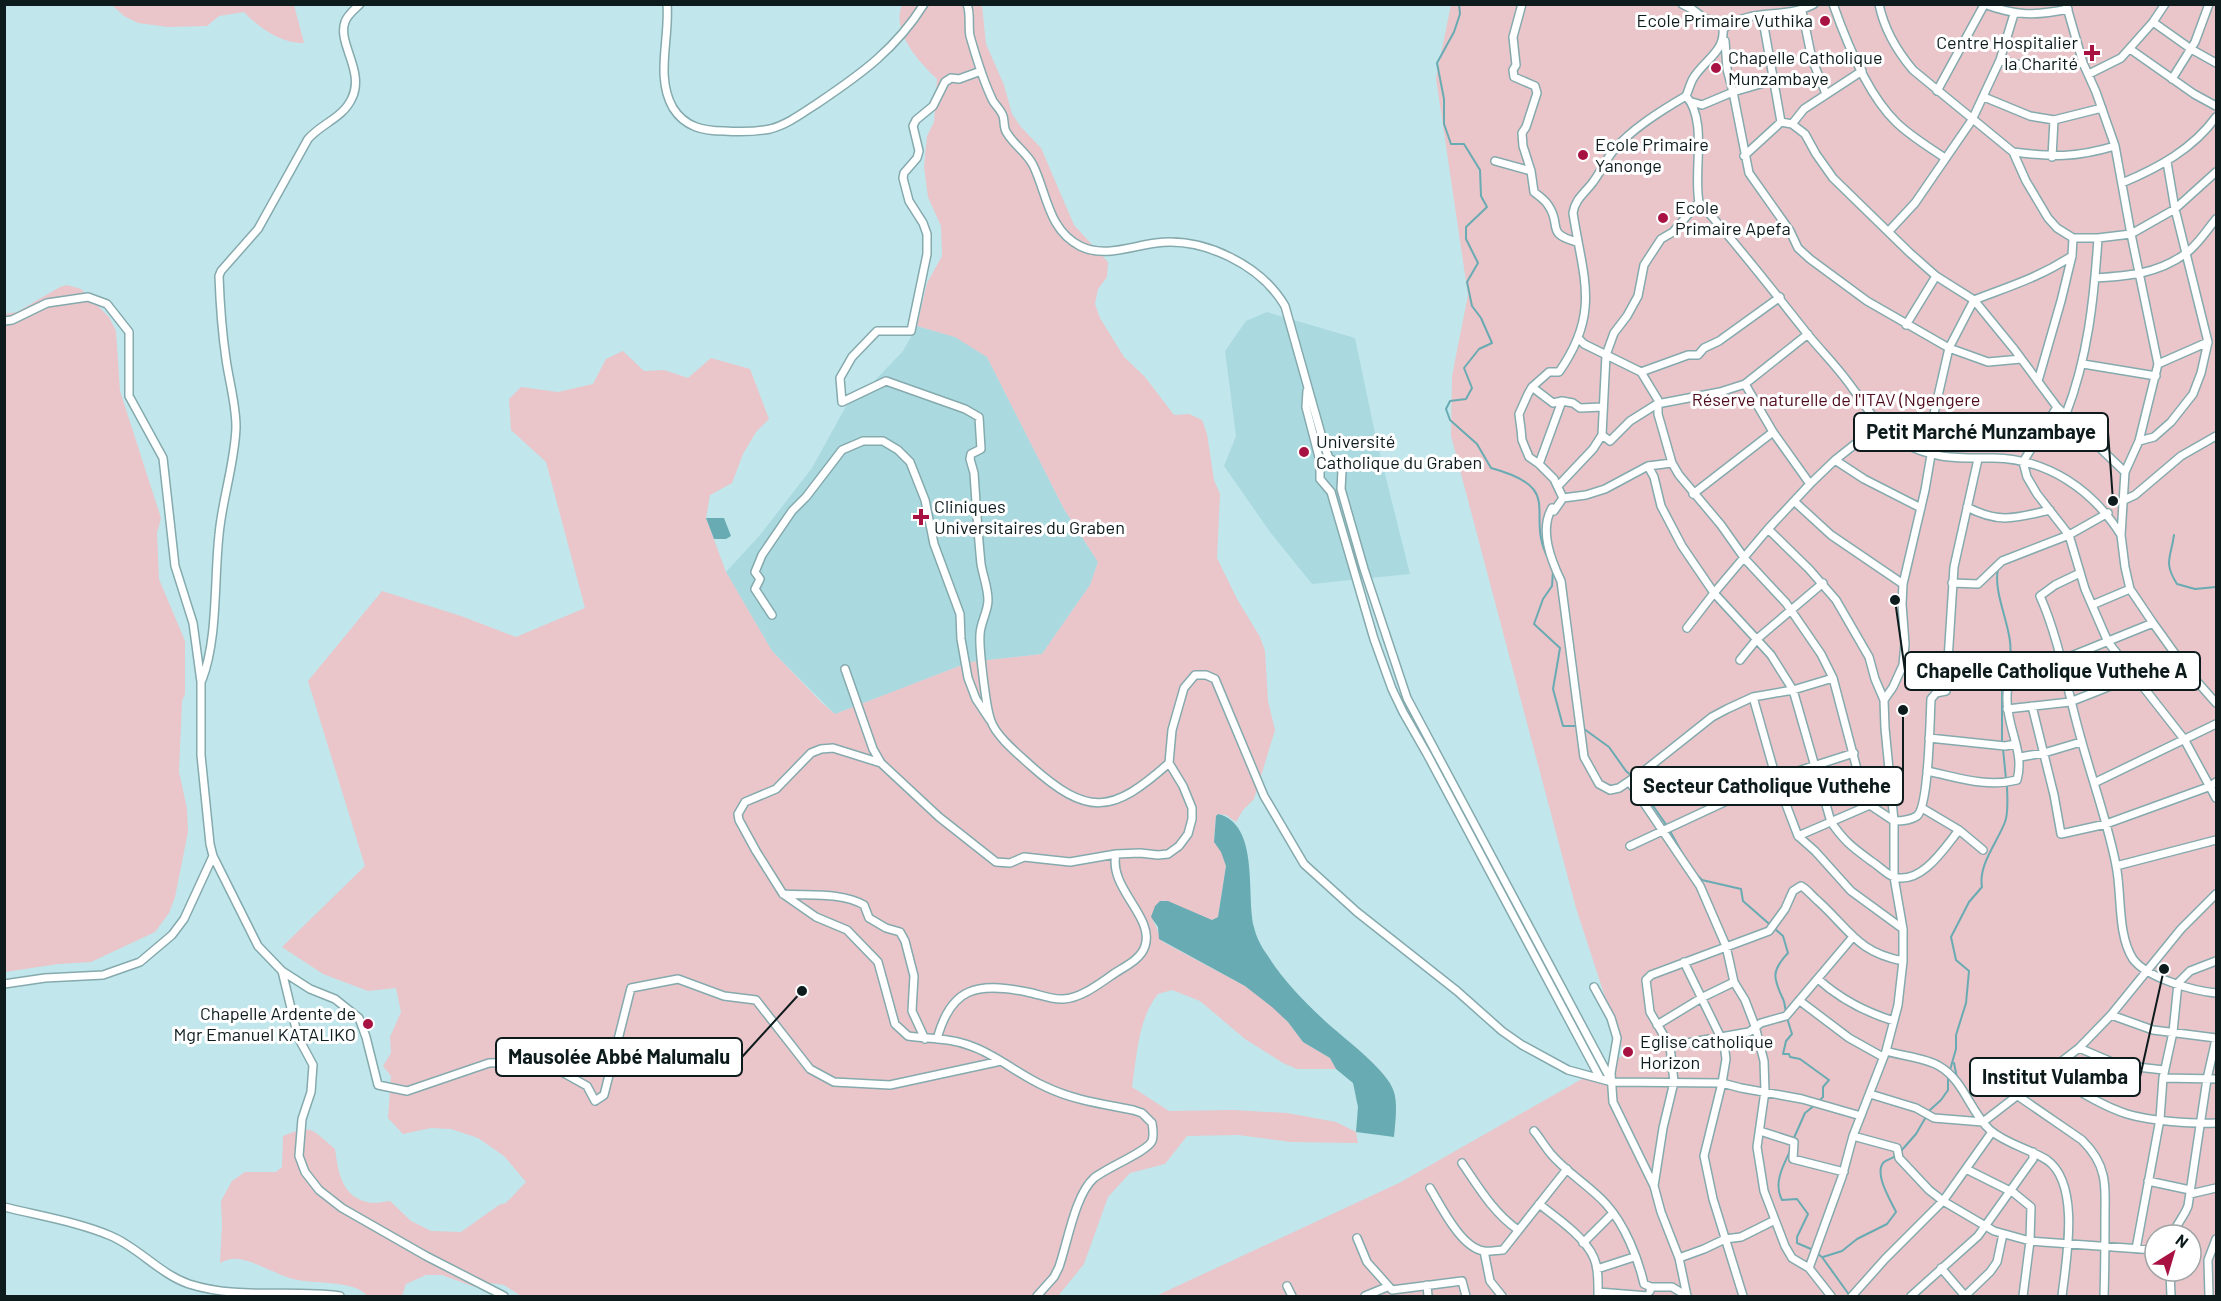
<svg xmlns="http://www.w3.org/2000/svg" width="2221" height="1301" font-family="Barlow,sans-serif">
	<rect width="100%" height="100%" fill="#c1e7ec"/>
	<path fill="#aad9df" d="M1267,312L1355,338L1376,438L1410,574L1312,584L1270,532L1224,466L1236,436L1225,351L1246,321Z
		M917,326L956,337L987,357L1064,509L1098,562L1090,585L1042,654L970,662L835,714L772,651L726,572L760,535L812,468L846,406L863,393L903,351Z"/>
	<path fill="#eac5c9" fill-rule="evenodd" d="M112,5H294L304,43C282,44 259,28 244,12L219,16L207,26L168,27L138,23L124,16Z
		M902,5H982L986,44L1004,85L1012,114L1021,127L1041,148L1074,225L1108,262L1107,277L1098,289L1095,304L1100,318L1124,357L1145,377L1174,415L1189,414L1202,420L1207,434L1214,480L1220,494L1217,558L1237,599L1260,637L1265,651L1268,701L1275,730L1254,799L1243,810L1236,822L1226,815L1218,814L1216,816L1214,842L1221,851L1226,866L1218,917L1212,920L1164,900L1153,921C1158,928 1158,935 1163,942L1245,986L1272,1006L1288,1022L1303,1042L1330,1058L1336,1069H1297L1283,1063L1245,1039L1200,1001L1172,990L1158,994C1138,1019 1137,1055 1132,1087L1169,1111L1233,1110L1287,1113L1336,1122L1356,1132L1358,1143L1291,1142L1238,1135L1187,1136L1165,1164L1130,1173L1108,1197L1084,1264L1058,1296H521L504,1285L490,1283L475,1287L442,1275H426L406,1284L402,1296H367C358,1282 320,1283 305,1281C280,1279 261,1262 238,1259C231,1258 226,1260 220,1263L222,1225L221,1201L232,1181L245,1172H276L282,1167L283,1136C313,1124 311,1129 335,1149C338,1170 341,1196 367,1202C373,1204 383,1202 390,1201L411,1221L431,1231L461,1232L499,1205L506,1203L526,1182L504,1156L478,1138L451,1129L431,1128L403,1134L388,1118L391,1076L383,1066L391,1053L390,1037L401,1012L396,988L368,991L323,974L282,947L365,866L308,681L382,591L461,616L516,637L585,608L546,462L511,430L509,399L521,387L558,392L593,384L606,359L623,351L644,371L664,370L688,378L711,358L750,369L769,419L756,432L743,454L732,483L710,495L706,518L726,572L772,651L822,703L835,714L970,662L1042,654L1090,585L1098,562L1064,509L987,357L955,337L917,326L927,283L942,256L941,226L928,197L924,167L927,136L934,122L937,79C919,62 891,32 902,5Z
		M1451,5H2216V1296H1156L1399,1183L1624,1055L1576,908L1451,436L1452,376L1468,295L1436,78ZM2155,1235H2191V1271H2155Z
		M67,285L81,289L109,317L116,331L120,391L161,518L157,533L159,579L185,641V694L182,701L179,772L187,809L188,832L175,897L169,913L155,932L91,962L58,964L5,972L4,314L17,312L60,287Z"/>
	<path fill="#69abb3" d="M706,518H724L731,536L726,539H714Z
		M1218,814C1260,824 1246,895 1254,927C1256,937 1262,948 1268,956C1283,980 1304,1001 1325,1021C1341,1036 1389,1071 1394,1092C1398,1105 1395,1124 1394,1137L1356,1132L1358,1107L1353,1083L1336,1069L1330,1058L1303,1042L1288,1022L1272,1007L1245,986L1159,939L1158,927L1151,917L1155,906L1160,901H1168L1212,920L1218,917L1226,866L1221,852L1214,842L1216,816Z"/>
	<g fill="none" stroke-linecap="round" stroke-linejoin="round">
		<path stroke="#69abb3" stroke-width="2" d="M1459,4L1460,14L1454,32L1437,63L1444,99V124L1451,144H1464L1480,170L1481,196L1487,207L1466,227V239L1478,263L1467,282L1472,306L1481,318L1492,343L1479,349L1464,368L1472,388L1466,399L1450,401L1446,409L1450,420L1477,444L1491,468C1568,489 1523,513 1549,560
			M2174,535C2171,558 2163,562 2177,584L2195,589L2216,587
			M1998,569C1992,597 2017,634 2009,663
			M1553,571L1552,586L1543,599L1534,624L1560,648L1553,689L1563,726H1580L1609,747L1626,771L1634,778L1667,826
			M2002,743V688L2008,669
			M2003,749L2006,779
			M1670,831L1686,860
			M1694,872L1702,880L1741,889L1743,901L1783,936L1788,953C1771,971 1773,978 1783,999C1785,1003 1785,1008 1786,1013
			M1787,1018L1792,1034L1786,1041L1783,1054H1789L1790,1057L1800,1059L1829,1080L1823,1087V1097L1819,1101
			M1954,1063L1957,1078
			M1963,1085L1984,1118
			M1793,1140L1805,1113L1815,1105
			M1791,1149C1783,1166 1773,1183 1782,1200L1797,1199L1808,1214L1797,1237V1243L1811,1249L1822,1257L1850,1296
			M1901,1151L1916,1134L1930,1110L1941,1100L1948,1090V1077L1956,1049V1035L1966,1003L1969,971L1956,960L1951,937L1969,902L1982,887C1978,865 1997,843 2005,822C2009,811 2007,797 2007,785
			M2035,1157L2050,1167
			M2064,1241L2065,1228
			M1823,1257L1842,1251L1857,1239L1887,1224L1896,1212C1891,1201 1873,1173 1884,1162C1887,1160 1893,1158 1897,1155
			M2062,1271L2064,1246
			M2058,1296L2061,1285"/>
		<g stroke="#85aaae" stroke-width="10">
			<path id="minor" d="M667,4C670,38 655,77 673,108C685,127 703,131 724,131C739,132 755,132 770,129C787,125 804,112 818,103C861,74 896,49 924,4
				M967,4C971,14 968,26 970,36C976,57 983,81 993,101C996,106 1001,110 1003,116C1005,122 1003,128 1007,133C1014,145 1027,153 1033,165C1047,193 1048,230 1080,246C1104,258 1132,246 1156,243C1204,237 1261,265 1285,306L1325,448L1329,458L1339,464L1342,471L1341,489L1364,569L1407,698L1612,1082
				M1522,4L1513,37L1516,65L1513,70L1514,77L1535,86L1537,93L1526,127L1522,133L1523,146L1531,171L1534,192C1539,196 1545,200 1548,205C1563,226 1544,233 1577,242
				M1682,4L1692,9L1705,19L1730,24
				M1814,4C1785,20 1751,7 1723,29C1725,51 1705,60 1694,77C1690,83 1689,90 1686,96C1708,120 1693,171 1699,202C1738,245 1773,291 1809,336C1824,354 1840,370 1853,389C1870,410 1876,428 1901,442C1934,460 1959,458 1994,458C2048,459 2093,490 2121,535
				M1833,4C1846,41 1868,95 1896,122C1910,136 1929,147 1945,158
				M1879,4C1884,29 1897,51 1913,70L2013,152L2026,181L2048,218L2057,228L2073,238H2098L2131,234L2175,209L2216,172
				M1984,4C2017,16 2034,16 2068,9
				M2066,4L2083,63L2096,92L2115,146L2131,234L2158,364L2139,441L2125,472L2121,535L2125,567L2130,589L2153,623L2186,669L2216,703
				M1802,11L1812,59L1826,94
				M1762,15L1781,122
				M2153,22L2191,49L2216,63
				M1725,41L1727,69L1733,92L1749,173L1790,231L1798,248L1810,259L1867,301L1949,348L1988,362L2021,359
				M2130,49L2194,94L2216,106
				M2000,60C2031,69 2051,68 2083,63
				M981,71L959,79L951,78L945,82L933,106L916,120L913,126L919,151L917,158L904,173L903,178L909,201L923,223L927,234V254L911,331H877L852,357L840,378L842,402L886,381L965,409L979,417L981,449L971,454L970,459L974,473C976,503 978,534 981,564C983,576 988,588 988,600C988,612 980,623 980,635C979,648 986,709 991,721C996,736 1018,754 1030,765C1088,817 1112,814 1169,763
				M2089,74L2121,58L2153,22L2165,4
				M2172,79L2195,42L2209,4
				M1937,91L1984,5
				M1686,96C1662,110 1631,129 1613,151C1605,161 1600,173 1593,182C1585,193 1575,199 1573,213C1583,278 1601,312 1559,372H1549L1532,387L1528,394L1519,414L1521,429L1522,440L1529,457L1539,464L1554,479L1563,498L1554,511L1552,508C1539,530 1551,560 1561,581L1584,757L1599,784L1610,790L1619,788L1644,771L1712,717L1727,709L1753,697L1793,690L1833,678
				M1984,97L2030,116L2054,120L2102,108
				M1692,102L1702,105L1733,92L1774,80
				M1792,124L1805,134L1816,154L1833,178L1910,253L1936,276L1974,300L2014,349L2057,407L2125,472
				M2013,152C2054,157 2074,158 2115,146
				M1744,156L1781,122L1792,124L1804,109L1862,71
				M2052,157L2054,120
				M1495,161L1531,171
				M2122,183C2158,168 2193,149 2216,117
				M1889,231L1915,203L1972,120L2000,60L2014,14
				M2095,278C2128,276 2157,274 2185,254C2197,246 2207,230 2216,219
				M4,321L12,320L47,303L88,297L107,304L129,332V396L163,458L175,566L193,623L201,682V755L210,844L213,856L258,946L282,971L310,989L335,999L359,1018L366,1037L378,1085L407,1091L489,1063L542,1061L587,1086L595,1101L604,1095L631,988L678,979L724,996L756,1000L810,1069L834,1082L890,1085L1001,1061
				M1906,325L1936,276
				M1579,339L1584,344L1641,372L1658,400V414L1672,463L1679,475L1721,525L1745,559L1786,603L1821,654L1833,678L1858,773L1870,805L1894,821C1901,821 1911,820 1917,816C1929,806 1930,718 1931,699L1936,693L1946,691L1954,567L1978,459
				M2083,364L2156,376
				M2158,364L2208,342
				M1641,372L1688,355H1698L1704,348L1719,341L1780,297
				M2038,381L2061,301L2072,256L2073,238
				M1745,384L1773,432L1810,484
				M1532,387L1553,403L1562,401L1573,403L1580,408L1602,407
				M1307,391L1306,407L1320,461V479L1331,492L1374,639L1392,689L1403,712L1427,754L1600,1078
				M2057,407L2023,462L2027,477L2037,494L2069,535L2085,589L2108,642L2184,739L2216,798
				M2066,414C2088,357 2094,299 2098,238
				M1602,435L1610,441L1630,421L1657,404L1720,392L1745,384L1808,334
				M2139,441L2154,437L2171,422L2193,394L2201,373L2208,342L2175,209L2167,162
				M1835,460L1864,479L1921,508
				M1539,464L1562,401
				M1648,466L1654,477L1661,506L1682,546L1714,593L1771,655L1793,690L1831,822C1845,842 1852,847 1871,861C1878,865 1887,875 1894,877C1922,885 1945,847 1959,830
				M1558,486L1593,449L1602,435L1606,355L1614,333L1627,316L1638,296L1644,265L1661,239L1673,232L1699,202
				M1693,494L1773,432
				M1563,498L1586,495L1605,489L1648,466L1672,463
				M2122,501L2135,495L2181,456L2216,436
				M1795,502L1831,535L1903,584
				M1967,507C1999,524 2016,518 2050,510
				M1768,529L1809,569L1836,600L1869,657L1875,679L1884,700
				M2080,573L2055,585L2040,596C2059,639 2066,684 2078,728C2090,774 2107,819 2116,865C2122,893 2117,935 2133,959C2147,978 2194,991 2216,993
				M1952,583L1978,584L2002,561L2069,535L2108,513
				M2092,605L2130,589
				M772,615L755,589L760,579L755,572L762,555L792,511L806,497L842,450L863,441H883L898,450L910,462L925,500L934,544L960,614L961,639L968,678L976,699L990,720
				M1687,628L1714,593L1768,529L1810,484L1835,460L1878,426
				M1740,660L1757,639L1823,583
				M845,669L873,749L881,763L939,817L996,862L1010,863L1024,857L1070,862L1116,854L1140,853L1158,855L1168,854L1179,846L1188,834L1192,819V808L1183,786L1169,763L1172,730L1184,688L1195,675H1206L1215,679L1264,796L1304,864L1357,912L1457,991L1502,1031L1522,1045L1568,1070L1612,1082L1722,1083L1741,1088L1802,1099L1861,1116
				M202,680C218,639 214,579 219,535C222,499 235,463 236,427C236,404 229,381 226,359C222,332 220,304 219,276L221,271L258,229L308,139C322,123 343,118 352,98C365,71 337,43 345,22C347,15 355,9 360,4
				M1753,697L1776,778L1798,836L1815,851L1851,891L1903,929
				M2032,706L2054,795L2061,834L2106,824L2211,786L2216,782
				M2007,709L2070,702L2113,685L2133,673
				M1929,738L2005,746L2016,744
				M2020,757L2044,753L2081,742
				M881,763L833,748L821,749L811,753L776,789L745,802L738,814L739,820L756,851L783,894L816,917L847,930L878,962L895,1024L908,1036C929,1039 951,1038 971,1046C997,1055 1019,1075 1044,1086C1072,1100 1103,1104 1133,1110L1142,1113L1152,1123C1153,1129 1154,1136 1152,1141C1148,1151 1106,1168 1094,1178C1075,1195 1068,1241 1059,1267L1054,1277L1037,1296
				M1927,771C1957,777 1986,788 2017,780C2024,755 2011,735 2008,710C2005,695 2009,679 2012,663H2054L2153,623
				M1629,781L1700,886L1726,946L1734,982L1745,1000L1755,1026L1764,1061L1765,1091L1757,1147L1764,1191L1785,1246L1792,1258L1809,1268
				M2094,783L2216,724
				M1922,808L1959,830L1983,850
				M1798,836L1870,805
				M1630,846L1776,778L1854,753
				M2116,866L2216,840
				M783,894C809,896 841,892 864,905L869,918L886,928L900,932L905,941L914,976L912,1011L925,1039
				M1684,962L1724,1044L1726,1059L1722,1083L1704,1156L1713,1199L1743,1296
				M282,971L298,1037L313,1065L311,1092L302,1119L299,1156L305,1172L319,1190L342,1208L426,1256L504,1296
				M1818,979C1840,999 1865,1012 1894,1021
				M4,984L45,978L103,975L140,962L172,935L184,919L213,856
				M1594,987L1611,1018L1617,1038L1611,1073L1613,1102L1654,1186L1661,1212L1679,1258L1687,1296
				M1800,1001L1849,1038L1883,1057
				M2111,1015L2153,1030L2216,1038
				M1657,1025L1703,997L1734,982
				M937,1039C951,987 977,982 1027,992C1038,994 1052,1000 1063,999C1082,998 1100,983 1115,973C1126,966 1141,959 1145,946C1155,917 1108,888 1116,854
				M1670,1046L1749,1032L1761,1023L1786,1016L1852,938
				M2079,1048L2119,1065L2164,1070
				M1886,1051C1902,1056 1926,1058 1939,1066C1964,1080 1970,1112 1990,1130C2006,1144 2030,1149 2047,1160C2081,1184 2066,1261 2062,1296
				M2048,1072C2073,1087 2099,1105 2127,1114C2150,1121 2193,1124 2216,1123
				M2163,1078L2216,1079
				M1870,1094L1916,1108L1934,1118L1983,1122L2079,1048L2111,1015L2181,929L2216,894
				M2018,1096L2082,1140C2092,1150 2100,1161 2103,1175C2106,1187 2105,1200 2105,1212C2105,1241 2105,1268 2104,1296
				M1534,1131C1540,1138 1545,1147 1551,1154C1567,1173 1590,1186 1606,1204C1625,1225 1638,1258 1644,1284L1651,1287
				M1760,1131L1794,1142L1793,1159L1844,1172
				M1853,1136L1897,1148L1899,1158L1929,1190L1943,1201L1994,1231L2030,1241L2155,1250
				M1462,1163C1479,1188 1493,1212 1518,1230
				M1966,1169L2014,1193L2031,1207L2030,1241L2023,1296
				M2148,1181L2190,1190
				M1654,1186L1663,1128L1674,1082L1670,1046L1650,1012L1646,980L1651,975L1769,931L1785,909L1793,891L1801,886C1807,889 1812,896 1818,901C1850,930 1857,952 1903,961
				M1430,1188C1441,1206 1461,1248 1484,1251C1490,1252 1497,1250 1503,1250L1567,1169
				M2190,1194L2216,1188
				M1539,1204C1557,1218 1585,1237 1594,1258C1599,1270 1598,1284 1598,1296
				M4,1207C40,1216 78,1222 111,1236C139,1248 160,1274 189,1284C239,1300 290,1289 340,1296
				M2173,1235C2176,1224 2184,1217 2188,1206L2207,1079L2216,1039
				M1357,1238L1367,1262L1392,1290L1462,1281L1466,1296
				M1583,1243L1613,1213
				M2136,1249L2160,1119L2163,1078L2173,1032L2178,983L2190,971L2216,961
				M1484,1251L1490,1281L1502,1296
				M1679,1258L1704,1249L1725,1239L1741,1237L1775,1220
				M1941,1268L1965,1296
				M1597,1269L1634,1257
				M2170,1271L2171,1296
				M1427,1285L1428,1296
				M1287,1286L1292,1296
				M1650,1291L1651,1287H1672L1687,1296
				M1598,1292L1648,1296
				M1365,1296L1387,1287
				M1831,1296L1809,1268L1842,1177L1853,1136L1886,1051L1898,1005L1903,961V929L1894,877V821L1885,728L1884,700L1893,687L1903,665L1905,644L1902,604L1903,584L1925,490L1931,455L1930,438L1933,418L1949,348L1974,300C2010,286 2038,278 2072,256
				M1852,1296L1885,1259L1943,1201L1992,1132
				M1911,1296L1978,1236L2033,1159V1152
				M1965,1296L1990,1272L1997,1262L2003,1234
				M2209,1296L2208,1260L2216,1239"/>
		</g>
		<use href="#minor" stroke="#fff" stroke-width="7"/>
	</g>
	<g fill="#a81242" stroke="#fff" stroke-width="2">
		<circle cx="1825" cy="21" r="6"/>
		<path d="M2089 44h6v6h6v6h-6v6h-6v-6h-6v-6h6z"/>
		<circle cx="1716" cy="68" r="6"/>
		<circle cx="1583" cy="155" r="6"/>
		<circle cx="1663" cy="218" r="6"/>
		<circle cx="1304" cy="452" r="6"/>
		<path d="M918 508h6v6h6v6h-6v6h-6v-6h-6v-6h6z"/>
		<circle cx="368" cy="1024" r="6"/>
		<circle cx="1628" cy="1052" r="6"/>
	</g>
	<g text-anchor="middle" stroke-width="6" stroke-linejoin="round" paint-order="stroke">
		<g font-size="18" fill="#0d1b1d" stroke="#fff" text-anchor="start">
			<text x="1813" y="27" text-anchor="end">Ecole Primaire Vuthika</text>
			<text x="2078" y="49" text-anchor="end">Centre Hospitalier<tspan x="2078" dy="21">la Charité</tspan></text>
			<text x="1728" y="64">Chapelle Catholique<tspan x="1728" dy="21">Munzambaye</tspan></text>
			<text x="1595" y="151">Ecole Primaire<tspan x="1595" dy="21">Yanonge</tspan></text>
			<text x="1675" y="214">Ecole<tspan x="1675" dy="21">Primaire Apefa</tspan></text>
			<text x="1316" y="448">Université<tspan x="1316" dy="21">Catholique du Graben</tspan></text>
			<text x="934" y="513">Cliniques<tspan x="934" dy="21">Universitaires du Graben</tspan></text>
			<text x="356" y="1020" text-anchor="end">Chapelle Ardente de<tspan x="356" dy="21">Mgr Emanuel KATALIKO</tspan></text>
			<text x="1640" y="1048">Eglise catholique<tspan x="1640" dy="21">Horizon</tspan></text>
		</g>
		<g font-size="18" fill="#500d1f" stroke="#fff">
			<text x="1836" y="406">Réserve naturelle de l'ITAV (Ngengere</text>
		</g>
	</g>
	<path fill="none" stroke="#0d1b1d" stroke-width="2" d="M2113 501L2108 432M1895 600L1905 671M1903 710L1903 786M802 991L742 1057M2164 969L2140 1077"/>
	<g fill="#0d1b1d" stroke="#fff" stroke-width="2">
		<circle cx="2113" cy="501" r="6"/>
		<circle cx="1895" cy="600" r="6"/>
		<circle cx="1903" cy="710" r="6"/>
		<circle cx="802" cy="991" r="6"/>
		<circle cx="2164" cy="969" r="6"/>
	</g>
	<g fill="#fff" stroke="#0d1b1d" stroke-width="2">
		<rect x="1854" y="413" width="254" height="38" rx="6"/>
		<rect x="1905" y="652" width="295" height="38" rx="6"/>
		<rect x="1631" y="767" width="272" height="38" rx="6"/>
		<rect x="496" y="1038" width="246" height="38" rx="6"/>
		<rect x="1970" y="1058" width="170" height="38" rx="6"/>
	</g>
	<g font-size="20" text-anchor="middle" font-weight="bold" fill="#0d1b1d">
		<text x="1981" y="439">Petit Marché Munzambaye</text>
		<text x="2052" y="678">Chapelle Catholique Vuthehe A</text>
		<text x="1767" y="793">Secteur Catholique Vuthehe</text>
		<text x="619" y="1064">Mausolée Abbé Malumalu</text>
		<text x="2055" y="1084">Institut Vulamba</text>
	</g>
	<rect width="2221" height="1301" fill="none" stroke="#0d1b1d" stroke-width="12"/>
	<g transform="translate(2173 1253) rotate(37)"><circle r="28" fill="#ffffff" stroke="#9ea4a5" stroke-width="1.5"/>
	<path d="M0-4.5L10 22L0 15L-10 22Z" fill="#a81242"/>
	<text y="-9" font-size="16" font-weight="bold" text-anchor="middle" fill="#0d1b1d">N</text>
	</g>
</svg>
